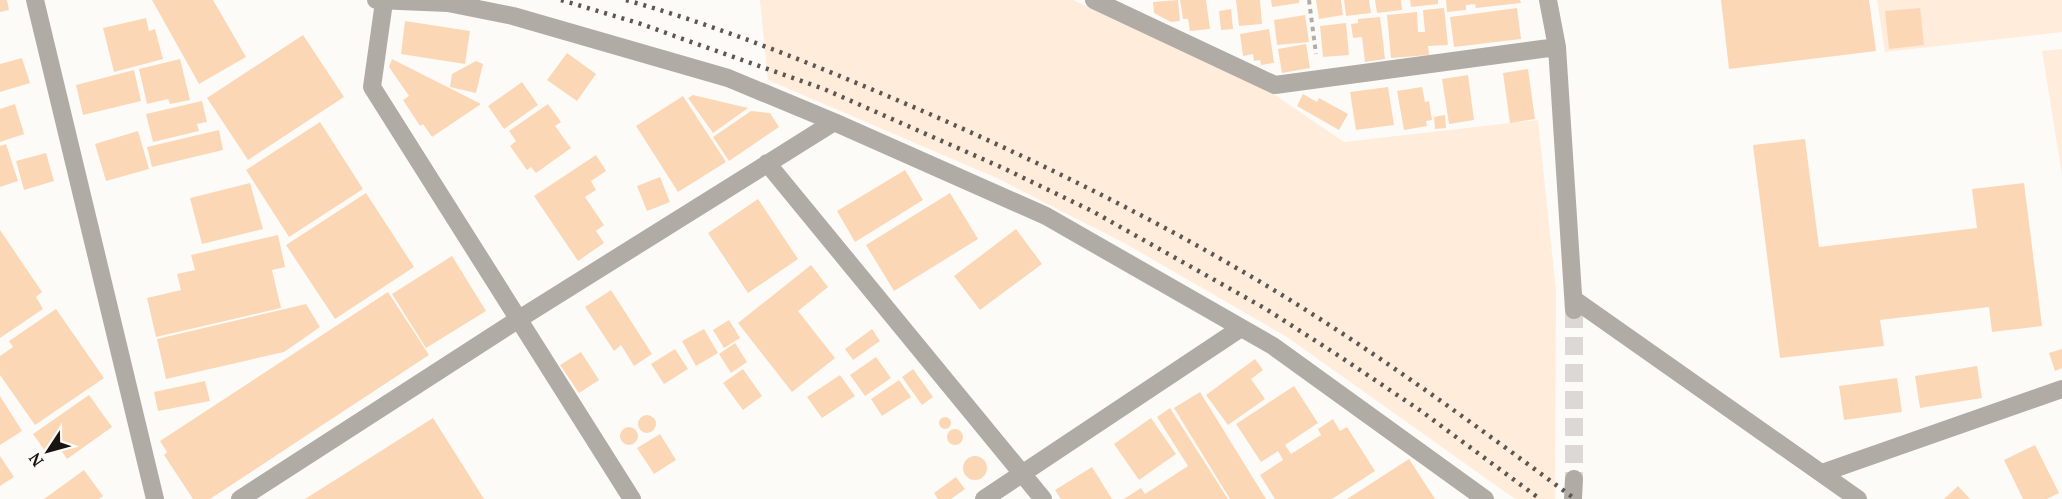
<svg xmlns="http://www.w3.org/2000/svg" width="2062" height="499" font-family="'PT Serif',serif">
	<rect width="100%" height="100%" fill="#fdfbf8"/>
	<path fill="#ffecdb" d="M760,0H1073L1272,93L1344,142L1538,120L1556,291L1555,499H1515L1287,337L1126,244L999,179L768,80Z
		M1877,0H2062V32L1885,52Z
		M2062,49V175L2042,51Z"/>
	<path fill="#fbd7b6" d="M0,0H7L9,10L0,12Z
		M152,0H213L246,57L199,84Z
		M1178,0L1180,21L1171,22L1154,13L1153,2Z
		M1180,0H1206L1210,29L1190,31L1188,19H1183Z
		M1236,0H1260L1262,24L1239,26Z
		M1271,0H1299V3L1272,7Z
		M1316,0H1341L1343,15L1319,19Z
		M1344,0H1369L1371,13L1346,16Z
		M1375,0H1401L1402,10L1377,13Z
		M1410,0H1438V4L1411,7Z
		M1446,0H1520L1521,3L1476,8L1475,4L1466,5V10L1447,12Z
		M1721,0H1869L1876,51L1729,69Z
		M1444,8L1448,45L1428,46L1429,55L1391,58L1387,15L1417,12L1418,32H1425L1423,10Z
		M1517,8L1521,39L1454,47L1450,17Z
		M1920,8L1924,45L1889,49L1885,11Z
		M1231,9L1233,29L1221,30L1219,11Z
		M1305,15L1309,42L1277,45L1274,20Z
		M1380,17L1385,59L1365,62L1362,37L1353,38L1351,24L1358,23V19Z
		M146,18L149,31L155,29L163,59L114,72L103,28Z
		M405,21L470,31L465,64L401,54Z
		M1346,23L1349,55L1323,57L1320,26Z
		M1269,29L1274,63L1261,65L1260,60L1254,61L1253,54L1243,56L1240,34Z
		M303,35L344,97L248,160L207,98Z
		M1306,44L1310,68L1282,73L1278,49Z
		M567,53L596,74L577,101L547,80Z
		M22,58L30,83L0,92V64Z
		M180,59L190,100L170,104L168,99L147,104L139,69Z
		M392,59L481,104L432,137L423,124L420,126L403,100L409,96L389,67Z
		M476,61L483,64L476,93L450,87L452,74Z
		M1528,69L1535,119L1510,123L1503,73Z
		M134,70L141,101L83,115L76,85Z
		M1468,75L1474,120L1449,124L1442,79Z
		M522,82L538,105L504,129L488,106Z
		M1388,87L1394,125L1356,130L1350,92Z
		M1422,87L1425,102L1429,101L1432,120L1426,121L1427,126L1404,130L1397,91Z
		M1303,94L1317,102L1319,98L1348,114L1339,130L1297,106Z
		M693,95L748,108L713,133L688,98Z
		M683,96L726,162L678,192L636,126Z
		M202,101L207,122L197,124L199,131L153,142L146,114Z
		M15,104L24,134L0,142V109Z
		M548,104L561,122L555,126L571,148L536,173L531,167L527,170L510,146L516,141L509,131Z
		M751,111L770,113L779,127L729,161L713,137Z
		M1445,115L1446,128L1435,129L1434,117Z
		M320,122L363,189L289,237L246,170Z
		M219,130L223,150L152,167L147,147Z
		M138,131L149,169L106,181L95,144Z
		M1805,139L1819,247L1977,228L1972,189L2024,183L2042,326L1992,332L1989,307L1880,320L1884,346L1780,358L1753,145Z
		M6,144L18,181L0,187V146Z
		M46,153L54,181L24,190L16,161Z
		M596,155L606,171L591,181L596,190L585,197L604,225L596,231L604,243L578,261L534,196Z
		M905,170L923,200L855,242L837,211Z
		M660,177L670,202L647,211L637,186Z
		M250,183L263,229L202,244L190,198Z
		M366,193L414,267L335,319L286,245Z
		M950,193L978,239L894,291L866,245Z
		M758,199L798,259L748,293L708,233Z
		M1016,229L1042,264L980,310L954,276Z
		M0,230L42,292L36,297L43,309L0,338Z
		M278,235L285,267L272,270L281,308L156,337L147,298L181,290L177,274L195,270L191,255Z
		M452,256L486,311L426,348L392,294Z
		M811,265L828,287L798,311L835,358L792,392L738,323Z
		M611,290L652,354L634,366L621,345L614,351L585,307Z
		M388,292L429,355L210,499H193L164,455L167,452L160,441Z
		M306,304L320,327L284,352L166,379L157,339Z
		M56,309L104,378L35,425L0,375V356L13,347L9,341Z
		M729,320L740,338L724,348L713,330Z
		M704,329L718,353L696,366L682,341Z
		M872,329L880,341L853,360L845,349Z
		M735,343L747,362L731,373L719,354Z
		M675,349L688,369L664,384L651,364Z
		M2062,349V368L2055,371L2049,353Z
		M581,352L599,380L579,393L560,365Z
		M876,357L891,378L865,396L850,375Z
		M1255,359L1263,370L1251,379L1265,399L1228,425L1206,395Z
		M1977,366L1982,398L1920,408L1915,376Z
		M743,369L762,396L743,410L723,383Z
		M913,369L933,397L922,405L902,377Z
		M840,375L855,396L822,418L807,397Z
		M1897,378L1902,412L1844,420L1839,386Z
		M899,380L911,397L882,416L871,399Z
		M205,381L210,401L158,411L154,392Z
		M1294,386L1318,423L1285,445L1291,454L1321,435L1318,429L1333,419L1340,431L1347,427L1375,471L1332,499H1275L1260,475L1283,460L1278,451L1261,462L1236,424Z
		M1200,392L1266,499H1230L1174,408Z
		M89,395L112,427L67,459L59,447L48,455L33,434Z
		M0,396L22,431L0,445Z
		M1170,408L1228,499H1124L1141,488L1145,494L1188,466L1157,417Z
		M638 424a9 9 0 1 1 18 0a9 9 0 1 1-18 0Z
		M939 423a6 6 0 1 1 12 0a6 6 0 1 1-12 0Z
		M433,418L484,499H305Z
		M1151,418L1176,454L1139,480L1114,444Z
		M620 436a9 9 0 1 1 18 0a9 9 0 1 1-18 0Z
		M947 437a8 8 0 1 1 16 0a8 8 0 1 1-16 0Z
		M660,434L676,460L654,474L637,448Z
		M2035,445L2059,493L2047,499H2023L2004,460Z
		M0,456L14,477L0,486Z
		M963 468a12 12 0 1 1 24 0a12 12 0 1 1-24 0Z
		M1409,459L1435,499H1347Z
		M1092,467L1112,499H1061L1055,490Z
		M84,470L103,496L99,499H44Z
		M956,477L965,489L951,499H938L934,493Z
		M1958,486L1970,499H1944Z"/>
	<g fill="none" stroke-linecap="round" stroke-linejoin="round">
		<path stroke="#dbd8d5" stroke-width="18" stroke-dasharray="18 9" stroke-linecap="butt" d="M1574,310V479"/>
		<path stroke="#b0adaa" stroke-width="4" stroke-dasharray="4.5 4.5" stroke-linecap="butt" d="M1309,0L1316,54"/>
		<path stroke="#b1aba6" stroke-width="18" d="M35,0L155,499
			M376,0L448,3L513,16L728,78L834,122L1046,216L1273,346L1485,499
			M1094,0L1275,85L1557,47
			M1548,0L1557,47L1574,310
			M384,2L372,87L632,499
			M767,163L1043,499
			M1575,300L1858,499
			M1822,473L2062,389
			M240,499L519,319L834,122
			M984,499L1241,328
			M1573,499L1574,479"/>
		<path stroke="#5b5754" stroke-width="4.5" stroke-dasharray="3 6" stroke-linecap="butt" d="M561,0L638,23L824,89L1003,168L1092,211L1266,309L1339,356L1421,411L1540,499
			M626,0C729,29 827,70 925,112C1046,165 1165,224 1277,292C1380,355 1478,427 1575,499"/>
	</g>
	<g transform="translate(48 451) rotate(234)" stroke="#fdfbf8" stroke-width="4.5" paint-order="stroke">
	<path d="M0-4.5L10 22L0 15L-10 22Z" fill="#191411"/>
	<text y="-9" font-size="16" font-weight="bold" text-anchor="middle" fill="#191411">N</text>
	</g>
</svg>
